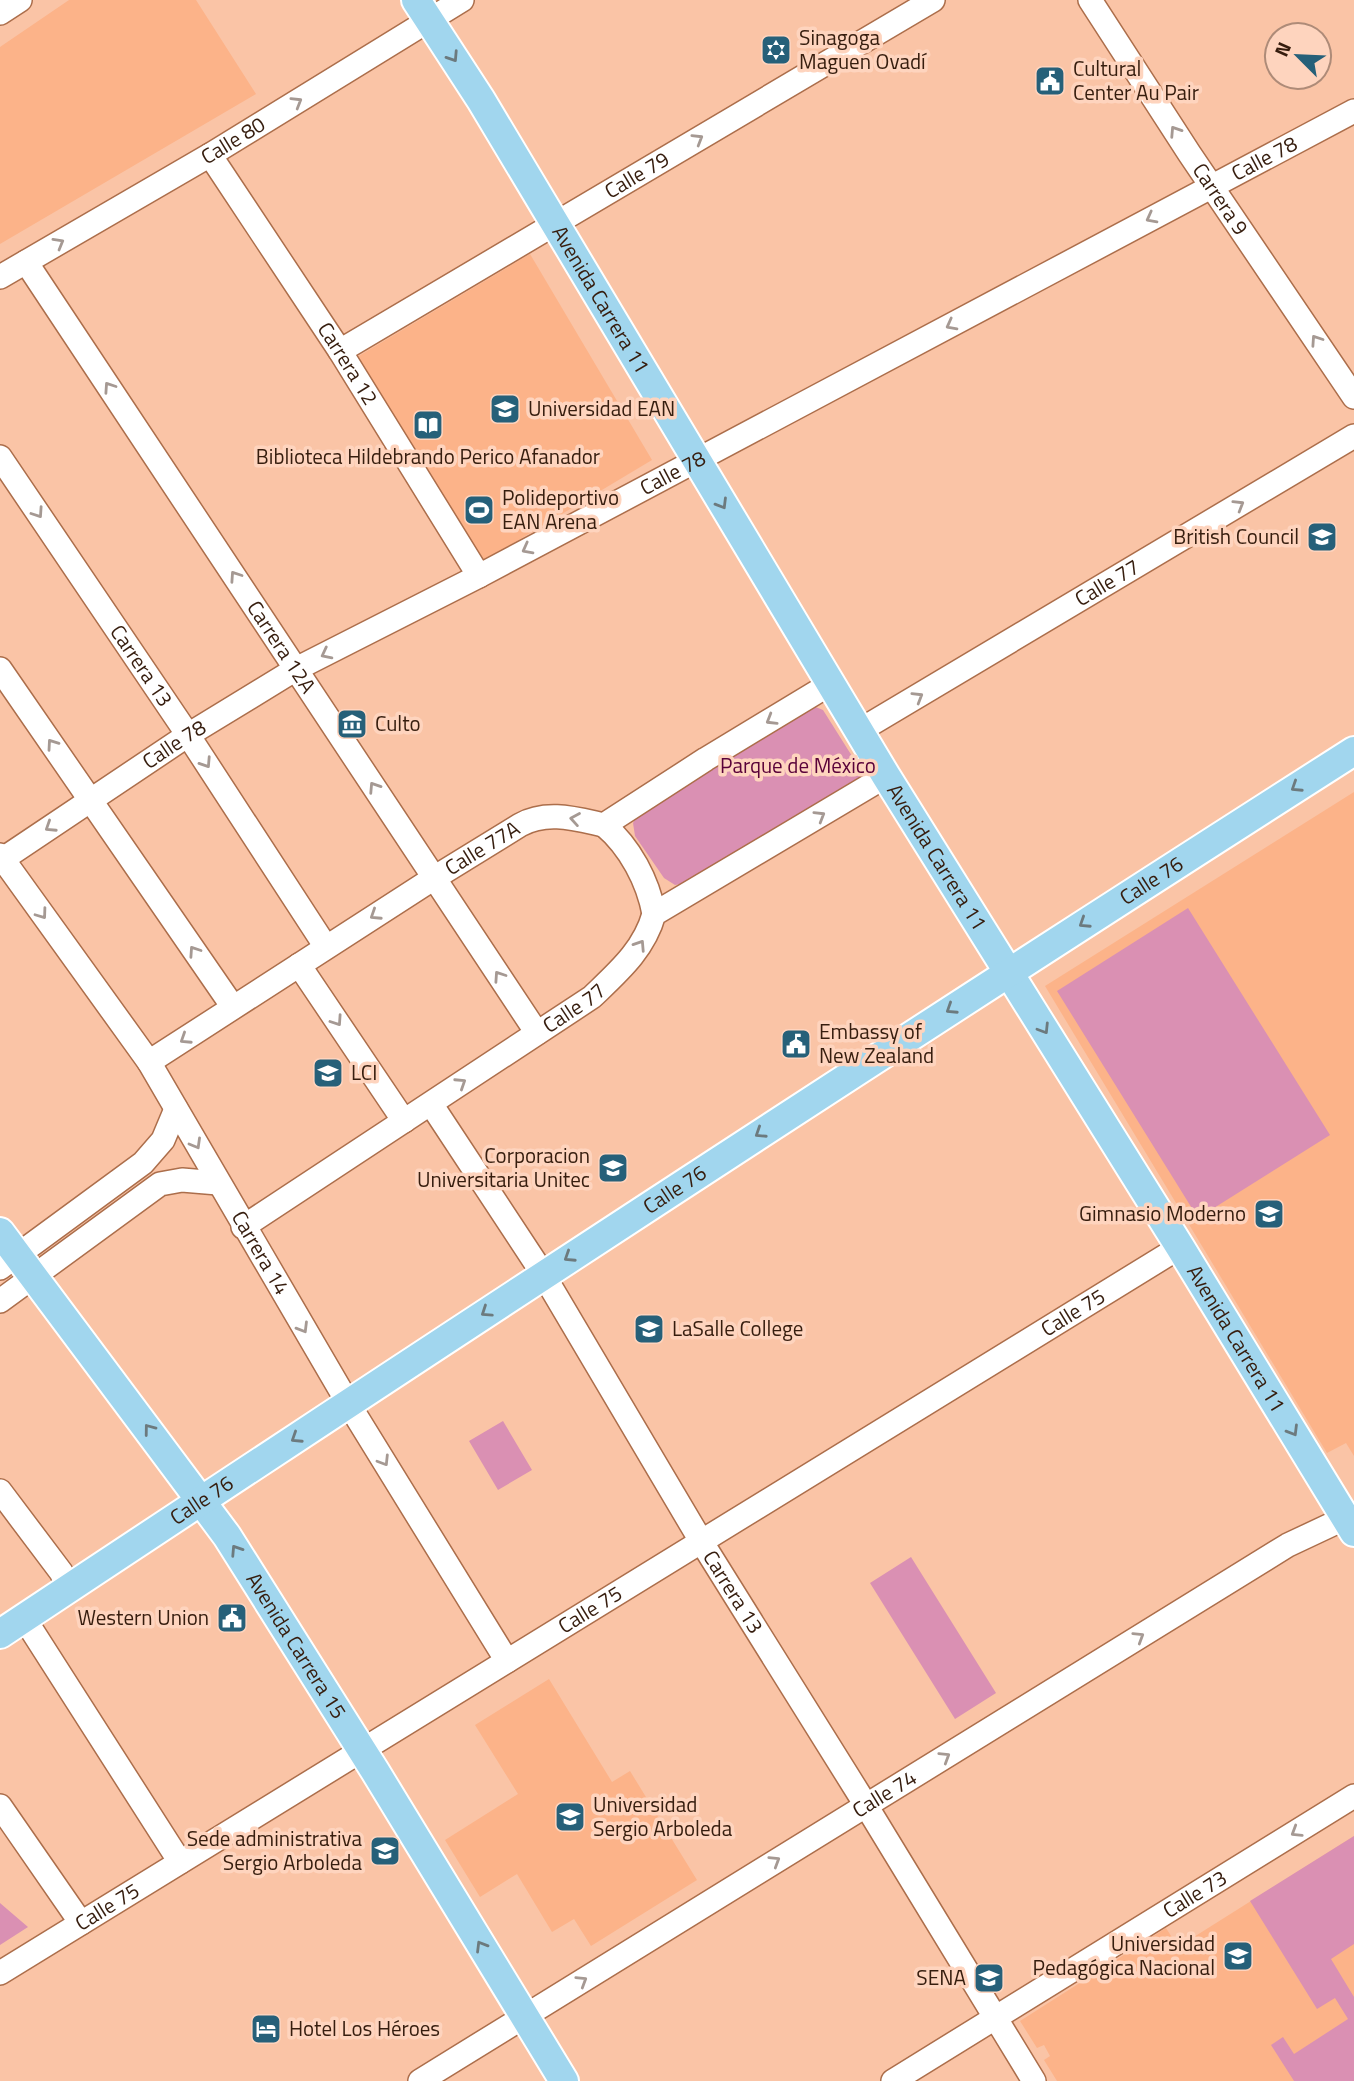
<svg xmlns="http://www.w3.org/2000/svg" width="1354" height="2081" font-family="'Titillium Web',sans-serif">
	<rect width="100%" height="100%" fill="#fac4a6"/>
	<path fill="#fcb389" d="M69,0H196L256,94L0,244V47Z
		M530,254L652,460L480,563L357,357Z
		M1354,792V1456L1346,1443L1327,1453L1045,986Z
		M549,1679L612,1782L630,1771L697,1880L591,1946L574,1919L552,1932L517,1874L480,1897L445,1840L518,1794L475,1725Z
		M1354,1836V2081H1057L1044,2060L1050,2056L1044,2045L1037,2048L1020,2021L1166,1928L1178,1947Z"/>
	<path fill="#da90b3" d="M813,706L823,710L857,764L861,775L858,781L687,883L675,885L664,878L635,836L633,823L640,811Z
		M1188,908L1330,1135L1198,1218L1057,991Z
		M503,1421L532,1470L498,1490L469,1441Z
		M911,1557L996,1693L955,1719L870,1583Z
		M1354,1836V1944L1331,1959L1354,1997V2081H1294L1271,2045L1283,2037L1294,2054L1348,2019L1335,1998L1317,2009L1250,1901Z
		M0,1903L28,1927L0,1945Z"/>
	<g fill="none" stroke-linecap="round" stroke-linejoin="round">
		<g stroke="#ac6e4b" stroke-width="26">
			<g id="minor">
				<path id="s1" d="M1090,0L1189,153L1354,397"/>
				<path d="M0,13L20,0"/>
				<path id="s2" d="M210,155L340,351L479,576"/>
				<path id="s3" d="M26,262L537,1033"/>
				<path id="s4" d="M0,277L210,155L462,0"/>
				<path id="s5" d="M340,351L933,0"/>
				<path id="s6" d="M0,457L188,735L326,947"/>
				<path d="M0,669L233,1007"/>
				<path id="s7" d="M859,731L1354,436"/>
				<path d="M604,825C630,847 648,881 654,914"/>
				<path id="s8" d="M0,855L149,1062L348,1403L507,1661"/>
				<path id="s9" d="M3,859L188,735L296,669L479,576L1354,111"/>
				<path d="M299,965L404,1121"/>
				<path id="s10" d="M149,1062L434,878L520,825C547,810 576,819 604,825L706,759L830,684"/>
				<path id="s11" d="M431,1104L543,1274L701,1541L859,1794L1034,2081"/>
				<path id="s12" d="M243,1227L592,997C618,972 644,950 654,914L886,776"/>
				<path d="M0,1268L143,1163L163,1140L176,1109"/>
				<path d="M0,1301L160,1184L182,1180L218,1183"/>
				<path d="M0,1491L61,1572L69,1588"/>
				<path d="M24,1618L180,1862"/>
				<path d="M0,1806L81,1923"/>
				<path id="s13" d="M0,1973L1180,1247"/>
				<path id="s14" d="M420,2081L1288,1545L1354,1514"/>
				<path id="s15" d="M893,2081L1354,1796"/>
			</g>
		</g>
		<g stroke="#fff" stroke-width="32">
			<g id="major">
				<path id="s16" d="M416,0L481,100L886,776L1180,1247L1354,1532"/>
				<path id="s17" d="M0,1232L227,1536L375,1771L564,2081"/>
				<path id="s18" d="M0,1634C449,1336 900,1041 1354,751"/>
			</g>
		</g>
		<use href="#minor" stroke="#fff" stroke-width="23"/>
		<use href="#major" stroke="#a1d6ee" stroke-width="28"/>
	</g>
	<defs><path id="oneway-chevron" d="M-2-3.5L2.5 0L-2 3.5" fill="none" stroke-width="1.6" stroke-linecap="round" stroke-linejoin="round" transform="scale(1.75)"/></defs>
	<g stroke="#6c7a7e">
		<use href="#oneway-chevron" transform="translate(453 57) rotate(57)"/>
		<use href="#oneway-chevron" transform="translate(722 504) rotate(59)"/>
		<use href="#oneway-chevron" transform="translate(1296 787) rotate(147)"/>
		<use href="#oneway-chevron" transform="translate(1084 923) rotate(147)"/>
		<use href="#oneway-chevron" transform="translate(951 1009) rotate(147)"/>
		<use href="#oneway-chevron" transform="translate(1044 1029) rotate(58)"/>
		<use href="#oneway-chevron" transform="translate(760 1133) rotate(147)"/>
		<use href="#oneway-chevron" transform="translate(569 1257) rotate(147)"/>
		<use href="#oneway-chevron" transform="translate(486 1312) rotate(146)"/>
		<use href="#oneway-chevron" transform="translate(149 1429) rotate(-127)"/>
		<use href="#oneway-chevron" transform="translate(1293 1431) rotate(59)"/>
		<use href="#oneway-chevron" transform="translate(296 1438) rotate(147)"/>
		<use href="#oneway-chevron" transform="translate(236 1550) rotate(-123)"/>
		<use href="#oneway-chevron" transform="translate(481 1946) rotate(-121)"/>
	</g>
	<g stroke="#a59993">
		<use href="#oneway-chevron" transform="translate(297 102) rotate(-31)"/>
		<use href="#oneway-chevron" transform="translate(1175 131) rotate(-123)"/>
		<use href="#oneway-chevron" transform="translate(698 139) rotate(-31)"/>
		<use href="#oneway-chevron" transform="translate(1151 218) rotate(152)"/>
		<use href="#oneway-chevron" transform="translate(59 243) rotate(-30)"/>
		<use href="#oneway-chevron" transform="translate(951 325) rotate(152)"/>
		<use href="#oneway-chevron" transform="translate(1316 340) rotate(-124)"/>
		<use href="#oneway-chevron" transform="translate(109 387) rotate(-124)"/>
		<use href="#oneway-chevron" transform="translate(1239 505) rotate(-31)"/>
		<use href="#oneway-chevron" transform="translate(38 513) rotate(56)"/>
		<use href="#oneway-chevron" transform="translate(527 549) rotate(152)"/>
		<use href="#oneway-chevron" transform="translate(235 576) rotate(-124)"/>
		<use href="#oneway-chevron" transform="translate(326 654) rotate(153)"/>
		<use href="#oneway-chevron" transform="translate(918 697) rotate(-31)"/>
		<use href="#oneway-chevron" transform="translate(771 720) rotate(149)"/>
		<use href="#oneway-chevron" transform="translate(52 744) rotate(-125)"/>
		<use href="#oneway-chevron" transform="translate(206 763) rotate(57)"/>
		<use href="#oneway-chevron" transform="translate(374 787) rotate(-123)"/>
		<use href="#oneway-chevron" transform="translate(820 816) rotate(-31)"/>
		<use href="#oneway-chevron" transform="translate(575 819) rotate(-170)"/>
		<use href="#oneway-chevron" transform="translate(50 827) rotate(147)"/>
		<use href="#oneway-chevron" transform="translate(42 914) rotate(54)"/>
		<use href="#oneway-chevron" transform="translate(375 915) rotate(147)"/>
		<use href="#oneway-chevron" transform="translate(640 945) rotate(-57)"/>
		<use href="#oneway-chevron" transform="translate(194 951) rotate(-124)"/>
		<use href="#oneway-chevron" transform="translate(499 976) rotate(-124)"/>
		<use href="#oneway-chevron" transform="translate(337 1021) rotate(56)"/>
		<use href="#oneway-chevron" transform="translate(185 1039) rotate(147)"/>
		<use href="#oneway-chevron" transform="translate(461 1083) rotate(-33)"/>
		<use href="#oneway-chevron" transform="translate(196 1144) rotate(60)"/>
		<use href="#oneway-chevron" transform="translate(303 1328) rotate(59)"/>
		<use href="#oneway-chevron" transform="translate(384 1461) rotate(58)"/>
		<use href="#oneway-chevron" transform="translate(1139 1637) rotate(-32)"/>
		<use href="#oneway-chevron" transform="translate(945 1757) rotate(-32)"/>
		<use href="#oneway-chevron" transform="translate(1296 1832) rotate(148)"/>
		<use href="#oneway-chevron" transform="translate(775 1861) rotate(-32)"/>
		<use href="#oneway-chevron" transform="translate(582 1981) rotate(-32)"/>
	</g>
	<defs>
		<g id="synagogue-square" transform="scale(1.575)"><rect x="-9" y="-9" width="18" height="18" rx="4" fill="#266079" stroke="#fed4be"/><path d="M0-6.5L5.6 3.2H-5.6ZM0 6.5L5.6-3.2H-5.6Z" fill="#fff"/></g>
		<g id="civic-square" transform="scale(1.575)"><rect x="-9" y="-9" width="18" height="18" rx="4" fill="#266079" stroke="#fed4be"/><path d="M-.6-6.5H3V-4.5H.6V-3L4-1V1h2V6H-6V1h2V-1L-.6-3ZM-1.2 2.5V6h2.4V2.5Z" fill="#fff"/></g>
		<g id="university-square" transform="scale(1.575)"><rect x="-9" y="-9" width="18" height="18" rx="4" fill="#266079" stroke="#fed4be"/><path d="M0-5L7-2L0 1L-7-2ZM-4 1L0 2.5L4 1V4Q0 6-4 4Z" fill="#fff"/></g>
		<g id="library-square" transform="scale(1.575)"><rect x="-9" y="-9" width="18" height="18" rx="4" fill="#266079" stroke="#fed4be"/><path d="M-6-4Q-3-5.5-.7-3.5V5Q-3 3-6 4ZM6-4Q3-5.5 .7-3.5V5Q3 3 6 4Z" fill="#fff"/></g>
		<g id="stadium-square" transform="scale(1.575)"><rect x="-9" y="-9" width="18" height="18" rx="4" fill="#266079" stroke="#fed4be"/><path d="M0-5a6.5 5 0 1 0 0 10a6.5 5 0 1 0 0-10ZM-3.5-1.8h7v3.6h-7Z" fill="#fff"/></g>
		<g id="school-square" transform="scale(1.575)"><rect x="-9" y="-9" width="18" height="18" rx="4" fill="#266079" stroke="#fed4be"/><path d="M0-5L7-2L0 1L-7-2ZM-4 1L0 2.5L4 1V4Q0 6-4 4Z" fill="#fff"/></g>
		<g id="museum-square" transform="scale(1.575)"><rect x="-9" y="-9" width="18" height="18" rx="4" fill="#266079" stroke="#fed4be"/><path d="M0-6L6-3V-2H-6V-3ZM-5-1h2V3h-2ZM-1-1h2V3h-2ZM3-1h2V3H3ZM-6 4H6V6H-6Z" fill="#fff"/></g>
		<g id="hotel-square" transform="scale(1.575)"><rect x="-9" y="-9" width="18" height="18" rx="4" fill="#266079" stroke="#fed4be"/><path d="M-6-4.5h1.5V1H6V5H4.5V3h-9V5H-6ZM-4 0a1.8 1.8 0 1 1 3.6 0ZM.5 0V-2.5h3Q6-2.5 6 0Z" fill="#fff"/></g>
	</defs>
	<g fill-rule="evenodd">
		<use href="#synagogue-square" x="776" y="50"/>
		<use href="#civic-square" x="1050" y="81"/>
		<use href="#university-square" x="505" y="409"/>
		<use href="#library-square" x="428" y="425"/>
		<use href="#stadium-square" x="479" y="510"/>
		<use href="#school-square" x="1322" y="537"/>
		<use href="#museum-square" x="352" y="724"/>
		<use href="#civic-square" x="796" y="1044"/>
		<use href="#university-square" x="328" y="1073"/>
		<use href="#university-square" x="613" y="1168"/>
		<use href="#school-square" x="1269" y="1214"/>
		<use href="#school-square" x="649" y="1329"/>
		<use href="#civic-square" x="232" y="1618"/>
		<use href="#university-square" x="570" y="1817"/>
		<use href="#university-square" x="385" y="1851"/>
		<use href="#university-square" x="1238" y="1956"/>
		<use href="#university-square" x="989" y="1978"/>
		<use href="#hotel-square" x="266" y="2029"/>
	</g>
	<g text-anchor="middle" stroke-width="7" stroke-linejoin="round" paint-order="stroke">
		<g font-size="21" fill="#361d0e" stroke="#fed4be" text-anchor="start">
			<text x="799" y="45">Sinagoga<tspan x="799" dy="24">Maguen Ovadí</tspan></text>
			<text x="1073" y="76">Cultural<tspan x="1073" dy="24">Center Au Pair</tspan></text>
			<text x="528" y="416">Universidad EAN</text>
			<text x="428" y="464" text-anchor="middle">Biblioteca Hildebrando Perico Afanador</text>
			<text x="502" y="505">Polideportivo<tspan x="502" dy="24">EAN Arena</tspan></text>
			<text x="1299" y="544" text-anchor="end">British Council</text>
			<text x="375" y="731">Culto</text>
			<text x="819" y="1039">Embassy of<tspan x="819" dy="24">New Zealand</tspan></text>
			<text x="351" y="1080">LCI</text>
			<text x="590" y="1163" text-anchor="end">Corporacion<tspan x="590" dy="24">Universitaria Unitec</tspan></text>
			<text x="1246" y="1221" text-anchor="end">Gimnasio Moderno</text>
			<text x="672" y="1336">LaSalle College</text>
			<text x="209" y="1625" text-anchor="end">Western Union</text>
			<text x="593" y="1812">Universidad<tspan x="593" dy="24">Sergio Arboleda</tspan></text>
			<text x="362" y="1846" text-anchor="end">Sede administrativa<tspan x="362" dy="24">Sergio Arboleda</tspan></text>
			<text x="1215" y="1951" text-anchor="end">Universidad<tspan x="1215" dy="24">Pedagógica Nacional</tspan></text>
			<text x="966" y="1985" text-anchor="end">SENA</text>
			<text x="289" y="2036">Hotel Los Héroes</text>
		</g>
		<g font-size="21" fill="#361d0e" stroke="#fed4be">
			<text dy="7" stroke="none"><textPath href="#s4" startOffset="270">Calle 80</textPath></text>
			<text dy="7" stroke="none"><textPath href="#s9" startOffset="1444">Calle 78</textPath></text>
			<text dy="7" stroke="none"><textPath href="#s5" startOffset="345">Calle 79</textPath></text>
			<text dy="7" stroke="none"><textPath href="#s1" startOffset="238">Carrera 9</textPath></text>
			<text dy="7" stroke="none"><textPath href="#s16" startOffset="352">Avenida Carrera 11</textPath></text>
			<text dy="7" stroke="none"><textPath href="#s2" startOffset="250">Carrera 12</textPath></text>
			<text dy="7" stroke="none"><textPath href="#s9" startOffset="774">Calle 78</textPath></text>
			<text dy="7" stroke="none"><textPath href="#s7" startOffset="289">Calle 77</textPath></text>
			<text dy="7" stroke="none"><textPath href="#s3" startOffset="462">Carrera 12A</textPath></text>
			<text dy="7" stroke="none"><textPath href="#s6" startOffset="252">Carrera 13</textPath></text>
			<text dy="7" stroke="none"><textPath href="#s9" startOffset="206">Calle 78</textPath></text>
			<text dy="7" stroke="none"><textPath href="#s10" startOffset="396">Calle 77A</textPath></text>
			<text dy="7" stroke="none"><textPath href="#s16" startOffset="1003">Avenida Carrera 11</textPath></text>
			<text dy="7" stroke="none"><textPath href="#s18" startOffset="1376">Calle 76</textPath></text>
			<text dy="7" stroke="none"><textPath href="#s12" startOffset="397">Calle 77</textPath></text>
			<text dy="7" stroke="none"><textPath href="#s18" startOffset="808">Calle 76</textPath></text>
			<text dy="7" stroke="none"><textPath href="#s8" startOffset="476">Carrera 14</textPath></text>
			<text dy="7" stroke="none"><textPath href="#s13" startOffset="1260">Calle 75</textPath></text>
			<text dy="7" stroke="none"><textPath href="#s16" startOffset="1570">Avenida Carrera 11</textPath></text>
			<text dy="7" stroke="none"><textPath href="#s18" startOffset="242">Calle 76</textPath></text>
			<text dy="7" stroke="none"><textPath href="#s11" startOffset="574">Carrera 13</textPath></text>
			<text dy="7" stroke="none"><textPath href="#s13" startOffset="693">Calle 75</textPath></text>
			<text dy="7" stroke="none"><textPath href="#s17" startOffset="509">Avenida Carrera 15</textPath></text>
			<text dy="7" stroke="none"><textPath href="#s14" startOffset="546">Calle 74</textPath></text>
			<text dy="7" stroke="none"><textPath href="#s15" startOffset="355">Calle 73</textPath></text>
			<text dy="7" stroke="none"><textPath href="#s13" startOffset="126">Calle 75</textPath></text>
		</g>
		<g font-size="21" fill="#5a0239" stroke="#fed4be">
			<text x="798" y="773">Parque de México</text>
		</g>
	</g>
	<g transform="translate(1298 56) rotate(294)"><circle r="33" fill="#fed4be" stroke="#ae8b78" stroke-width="2"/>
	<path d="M0-5L12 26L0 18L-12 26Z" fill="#266079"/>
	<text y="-10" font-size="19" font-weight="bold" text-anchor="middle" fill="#361d0e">N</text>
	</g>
</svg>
